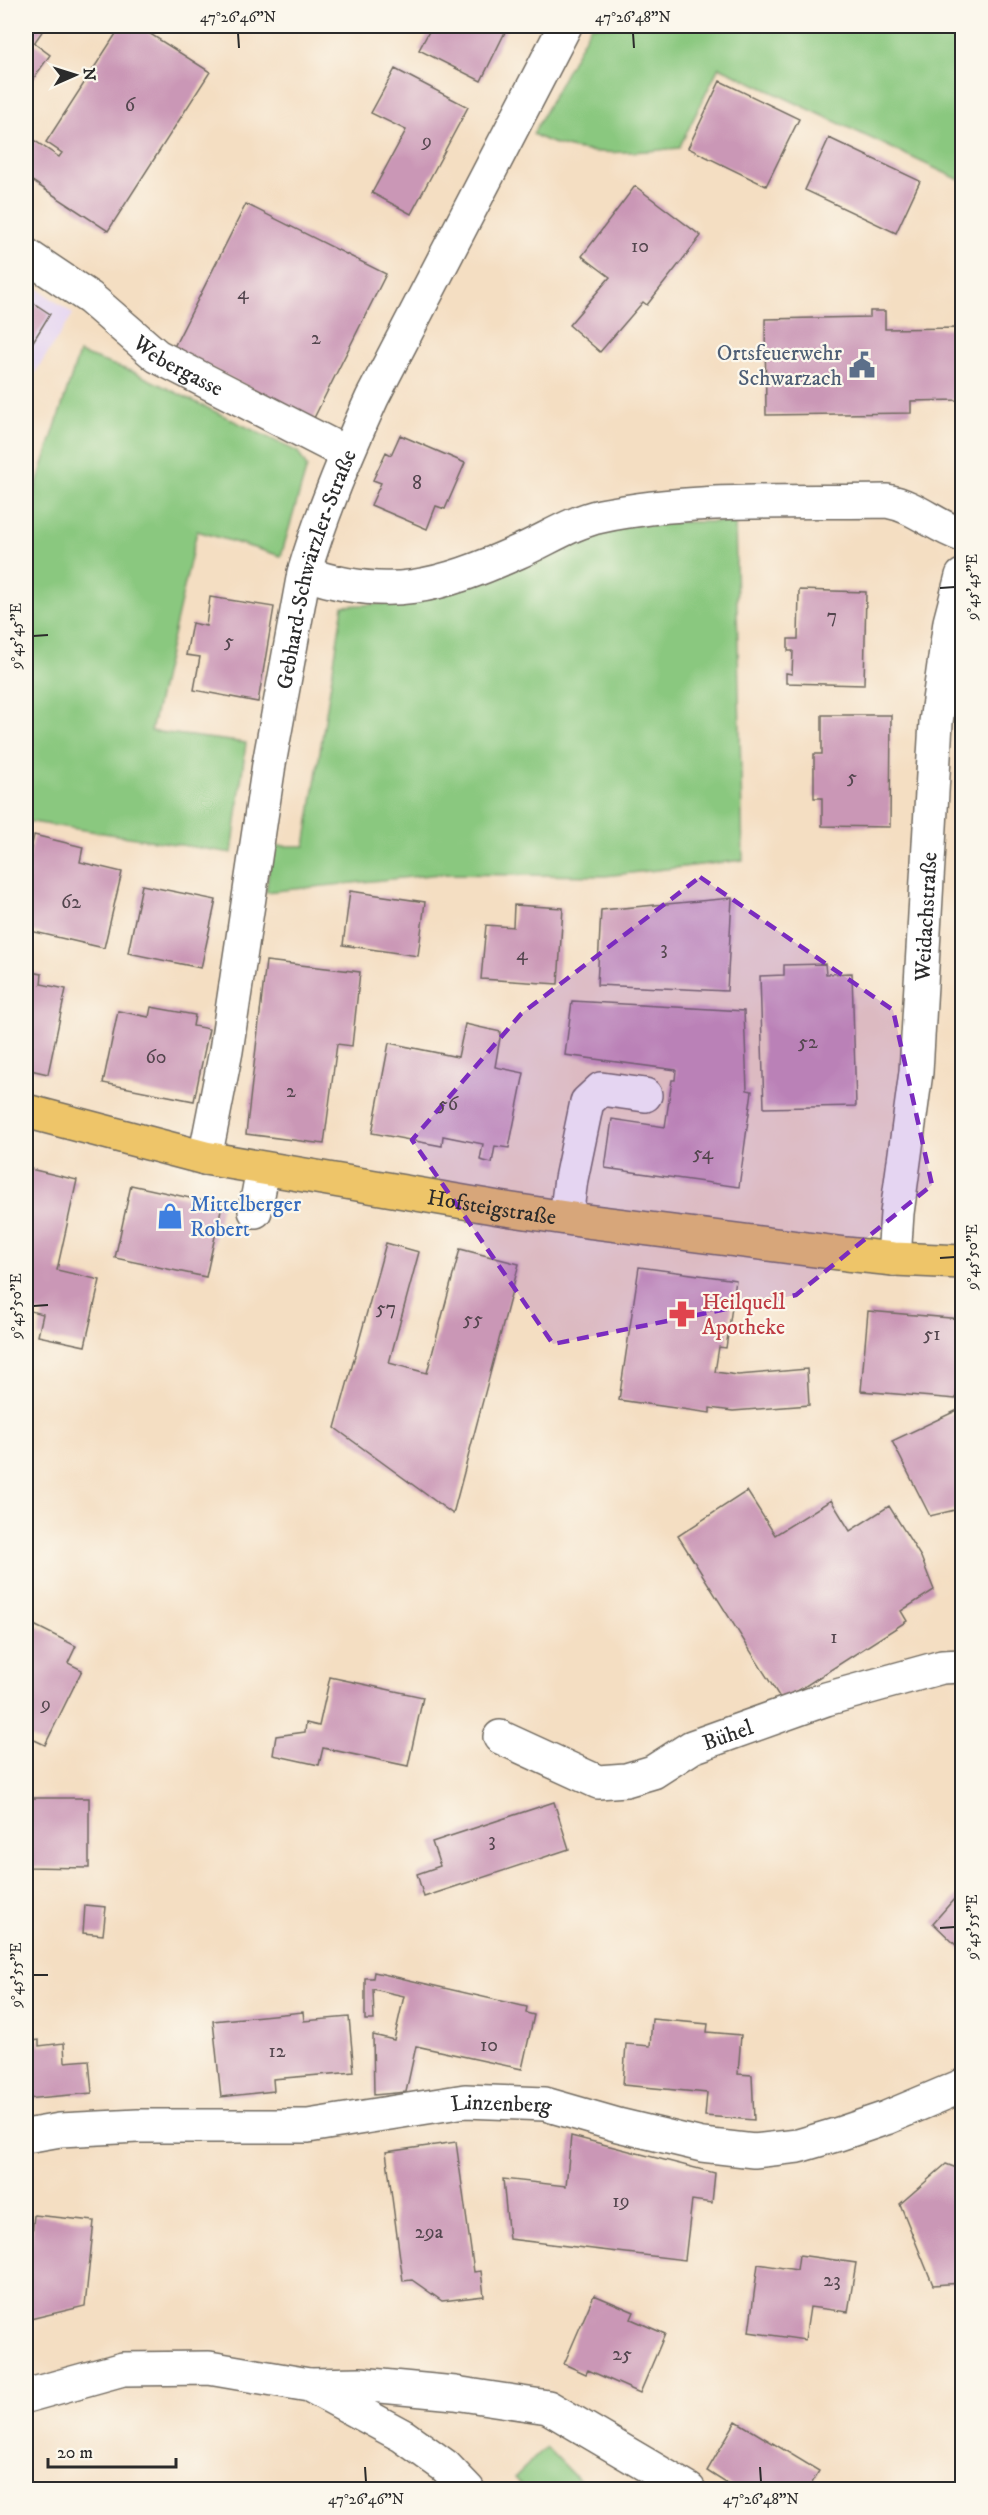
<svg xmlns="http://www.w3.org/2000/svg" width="988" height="2515" font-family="'IM FELL DW Pica',serif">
	<rect width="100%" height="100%" fill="#fbf7ec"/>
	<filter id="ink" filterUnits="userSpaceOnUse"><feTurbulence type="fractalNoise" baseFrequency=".0167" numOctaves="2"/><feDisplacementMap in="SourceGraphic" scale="12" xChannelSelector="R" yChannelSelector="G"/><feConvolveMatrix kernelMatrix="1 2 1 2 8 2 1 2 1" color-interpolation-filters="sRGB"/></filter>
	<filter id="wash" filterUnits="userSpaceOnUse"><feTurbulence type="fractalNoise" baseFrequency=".008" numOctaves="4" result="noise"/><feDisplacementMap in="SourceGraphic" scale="24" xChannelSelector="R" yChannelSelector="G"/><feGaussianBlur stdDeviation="1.35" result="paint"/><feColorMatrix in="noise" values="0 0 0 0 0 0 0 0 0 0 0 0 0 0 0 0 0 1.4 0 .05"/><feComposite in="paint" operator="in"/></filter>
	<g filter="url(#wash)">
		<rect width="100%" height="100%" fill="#f4dec2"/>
		<path fill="#e4d3f2" d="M26,280L73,314L26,387Z"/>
		<path fill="#8ac87f" stroke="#5a7a55" stroke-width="1.5" d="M591,26H962V181L719,67L679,148C632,153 576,159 533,134Z
			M79,353L136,373L298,452L307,467L281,556L197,531L151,731L246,743L232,853L26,821V517Z
			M649,522H735L743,860L605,876L440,874L266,892L272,846H305L343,606L398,603L597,531Z
			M546,2447L587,2489H525L514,2478Z"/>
		<g id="blocks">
			<path fill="#ca97b6" d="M26,26H46L34,43L50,55L27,88Z
				M121,26H138L210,72L108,231L26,177V135L59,157L62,153L46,142Z
				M432,26H508L481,81L419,50Z
				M395,69L468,107L411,214L372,193L406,130L371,113Z
				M720,81L799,119L766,186L688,148Z
				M829,138L920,181L896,233L805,190Z
				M635,186L701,236L647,305L643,302L600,352L569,325L610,277L582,256Z
				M246,204L386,274L313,420L173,349Z
				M26,298L50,314L26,353Z
				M870,311H885V329L958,328L959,400L911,401V413L766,415L765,319L870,317Z
				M400,435L465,463L445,509L436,506L427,529L371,505L381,483L373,480L386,452L391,455Z
				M799,590L866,592L864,685L786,683V673L792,674L793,651H788V639H798Z
				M210,597L274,607L258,702L194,690L200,657L186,655L192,623L206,626Z
				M822,715H891L890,827L822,826V798H814V754H822Z
				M34,835L83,847L80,862L122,872L104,948L26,930V871Z
				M142,885L216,900L201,968L128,953Z
				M350,891L425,902L418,956L343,945Z
				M732,898L727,991L597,985L601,910Z
				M514,905L563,908L558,984L481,979L486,925L513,927Z
				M266,961L360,972L352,1046L337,1044L324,1144L246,1134Z
				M825,964L826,974L852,973L856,1106L764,1108L760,976L784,975V965Z
				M26,971L42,974L41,984L66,989L48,1074L26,1069Z
				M572,1001L744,1011L747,1090L752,1091L739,1187L605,1168L612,1119L665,1127L672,1080H675L676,1070L565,1055Z
				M151,1007L195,1015L193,1026L209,1029L194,1101L103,1083L118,1011L149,1017Z
				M465,1024L501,1032L495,1067L524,1073L509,1148L495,1146L492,1163L480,1160L483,1144L443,1136L442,1146L372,1133L389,1043L458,1057Z
				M26,1168L77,1180L57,1270L100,1280L85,1346L38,1336L43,1314L26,1310Z
				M131,1185L222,1205L206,1277L115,1258Z
				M386,1243L419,1252L389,1363L427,1373L460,1249L519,1264L453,1514L335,1428Z
				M639,1267L736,1280L726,1348L719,1347L715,1372L738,1375L807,1369L809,1405L733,1411L710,1408V1413L619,1400Z
				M868,1311L962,1319L956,1399L861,1391Z
				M962,1408V1519L959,1509L930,1516L892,1441Z
				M747,1491L775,1535L831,1500L850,1531L889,1506L921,1557L934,1590L901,1611L907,1621L782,1701L678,1536Z
				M26,1621L76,1646L68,1663L82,1670L45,1745L26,1736Z
				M330,1677L423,1697L408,1766L323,1748L319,1765L273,1755L276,1736L305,1732L306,1723L319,1726Z
				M26,1798H89V1868L26,1867Z
				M554,1802L569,1849L424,1897L417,1874L440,1866L432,1842Z
				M962,1890V1951L933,1923Z
				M85,1905L106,1907L103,1935L83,1933Z
				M374,1972L527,2007L526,2013L534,2015L522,2069L416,2046L406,2092L374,2095L373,2035L394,2040L404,1996L373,1989L374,2020H365V1978H373Z
				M303,2012L304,2021L349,2017L354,2072L273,2079L274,2091L221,2097L213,2021Z
				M652,2019L708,2024L707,2032L741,2035L738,2074L752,2075L754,2120L705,2116L707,2093L623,2085L626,2044L650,2046Z
				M39,2040V2046L64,2043L65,2062L89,2060L92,2093L26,2099V2042Z
				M571,2136L715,2173L712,2203L692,2200L685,2260L509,2239L503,2179L566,2186Z
				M456,2142L474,2272L481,2271L484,2296L442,2301L412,2280L403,2281L386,2152Z
				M946,2164L962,2170V2283L933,2285L900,2204Z
				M34,2215L94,2221L85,2306L26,2320V2273L28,2272Z
				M799,2255L856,2263L848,2312L810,2307L805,2340L749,2332L758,2264L797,2270Z
				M594,2295L634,2312L631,2319L665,2334L640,2393L588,2370L586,2374L564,2364Z
				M736,2421L819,2471L808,2490H737L707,2471Z"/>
		</g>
	</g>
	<g filter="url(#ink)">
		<use href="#blocks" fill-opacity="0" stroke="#716a60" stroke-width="1.5"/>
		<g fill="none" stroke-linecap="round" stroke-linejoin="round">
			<g stroke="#716a60" stroke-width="36">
				<g id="minor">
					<path id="s1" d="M26,255L90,298L157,356L346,453"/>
					<path d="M304,573C387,602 440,587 518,552C546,540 572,522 601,516C694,497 793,503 887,501C915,506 935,526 962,535"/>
					<path id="s2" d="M205,1158L226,1051L269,764L304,573C322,513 346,455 372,398L565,26"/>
					<path d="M255,1211L263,1169"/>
					<path d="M566,1217L571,1179L587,1102L601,1089L645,1095"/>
					<path id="s3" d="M894,1259L897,1213L916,1072L936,722L950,622L962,576"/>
					<path id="s4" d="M500,1737L598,1782L626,1780L653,1772L692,1747L826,1699L942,1667L962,1666"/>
					<path id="s5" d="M26,2136L60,2130L138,2126H308L465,2101L545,2104L618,2125L702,2145L754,2151L798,2146L839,2134L886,2118L962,2086"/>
					<path d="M311,2385L360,2384L455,2393L548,2407L689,2490"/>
					<path d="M26,2396L123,2369L209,2368L309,2385L403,2436L445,2466L468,2490"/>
				</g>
			</g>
			<g stroke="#716a60" stroke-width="36">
				<g id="major">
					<path id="s6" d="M26,1111L205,1158L499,1208L586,1221L846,1254L894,1259L962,1262"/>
				</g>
			</g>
			<use href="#minor" stroke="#fff" stroke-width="33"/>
			<use href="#major" stroke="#eec569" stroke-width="33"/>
		</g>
	</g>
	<path fill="#7b2cbf" fill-opacity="0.2" stroke="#7b2cbf" stroke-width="4.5" stroke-dasharray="12 8" stroke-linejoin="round" d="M700,877L893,1010L932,1185L796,1295L553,1344L412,1140L521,1014Z"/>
	<path fill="none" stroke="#2b2b2b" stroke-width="2" d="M238,33L239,48M633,33L634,48M940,588L955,587M33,636L48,635M940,1258L955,1257M33,1306L48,1305M940,1928L955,1927M33,1975H48M365,2467L366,2482M760,2467L761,2482"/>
	<defs>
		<g id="civic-bare" transform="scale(2.07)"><path d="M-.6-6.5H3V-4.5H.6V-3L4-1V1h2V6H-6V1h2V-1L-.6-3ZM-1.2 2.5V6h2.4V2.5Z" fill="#5c6f8a" stroke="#fbf7ec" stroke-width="2.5" paint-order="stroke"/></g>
		<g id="shop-bare" transform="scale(2.07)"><path d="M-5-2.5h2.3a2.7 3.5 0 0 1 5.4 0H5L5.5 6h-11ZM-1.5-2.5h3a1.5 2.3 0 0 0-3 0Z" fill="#3f7fe0" stroke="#fbf7ec" stroke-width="2.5" paint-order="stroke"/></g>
		<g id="pharmacy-bare" transform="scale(2.07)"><path d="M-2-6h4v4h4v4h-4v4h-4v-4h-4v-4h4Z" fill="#e0444e" stroke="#fbf7ec" stroke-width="2.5" paint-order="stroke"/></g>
	</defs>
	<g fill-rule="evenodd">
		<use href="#civic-bare" x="862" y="365"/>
		<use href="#shop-bare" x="170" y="1216"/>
		<use href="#pharmacy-bare" x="682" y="1314"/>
	</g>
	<g text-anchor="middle" stroke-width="4.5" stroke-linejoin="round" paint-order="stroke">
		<g font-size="20" fill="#53464e">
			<text x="130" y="111">6</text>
			<text x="427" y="147">9</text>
			<text x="640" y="252">10</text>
			<text x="243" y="299">4</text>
			<text x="316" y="344">2</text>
			<text x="417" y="489">8</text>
			<text x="832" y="622">7</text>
			<text x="229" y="647">5</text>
			<text x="852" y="783">5</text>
			<text x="71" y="908">62</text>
			<text x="664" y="954">3</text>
			<text x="522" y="960">4</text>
			<text x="808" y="1048">52</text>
			<text x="156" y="1063">60</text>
			<text x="291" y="1097">2</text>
			<text x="448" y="1110">56</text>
			<text x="703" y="1159">54</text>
			<text x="386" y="1314">57</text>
			<text x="473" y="1325">55</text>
			<text x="932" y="1340">51</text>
			<text x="834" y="1643">1</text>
			<text x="46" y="1710">9</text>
			<text x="492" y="1846">3</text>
			<text x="489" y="2051">10</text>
			<text x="277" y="2057">12</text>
			<text x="621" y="2207">19</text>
			<text x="429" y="2238">29a</text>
			<text x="832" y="2286">23</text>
			<text x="622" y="2360">25</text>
		</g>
		<g font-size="22" fill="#4e5e75" stroke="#fbf7ec" text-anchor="end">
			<text x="842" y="360">Ortsfeuerwehr<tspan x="842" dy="25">Schwarzach</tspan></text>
		</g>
		<g font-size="22" fill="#2b2b2b" stroke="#fbf7ec">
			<text dy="8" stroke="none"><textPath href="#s1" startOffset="189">Webergasse</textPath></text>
			<text dy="8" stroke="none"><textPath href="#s2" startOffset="600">Gebhard-Schwärzler-Straße</textPath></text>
			<text dy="8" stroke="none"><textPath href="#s3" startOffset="344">Weidachstraße</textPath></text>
			<text dy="8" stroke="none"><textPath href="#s6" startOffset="476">Hofsteigstraße</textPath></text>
			<text dy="8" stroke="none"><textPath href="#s4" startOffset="248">Bühel</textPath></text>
			<text dy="8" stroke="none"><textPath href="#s5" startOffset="478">Linzenberg</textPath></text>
		</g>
		<g font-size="22" fill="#366cbe" stroke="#fbf7ec" text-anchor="start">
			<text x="190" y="1211">Mittelberger<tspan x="190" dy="25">Robert</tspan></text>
		</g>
		<g font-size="22" fill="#be3a42" stroke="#fbf7ec" text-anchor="start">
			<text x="702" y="1309">Heilquell<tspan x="702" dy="25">Apotheke</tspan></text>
		</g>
	</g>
	<rect width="988" height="2515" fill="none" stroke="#fbf7ec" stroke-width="66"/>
	<g transform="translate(75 75) rotate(87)" stroke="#fbf7ec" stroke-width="4.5" paint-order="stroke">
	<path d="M0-4.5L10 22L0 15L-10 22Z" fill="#2b2b2b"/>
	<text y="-9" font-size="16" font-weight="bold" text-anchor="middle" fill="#2b2b2b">N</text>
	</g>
	<path d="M48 2458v9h128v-9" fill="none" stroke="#2b2b2b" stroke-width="3"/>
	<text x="57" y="2458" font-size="18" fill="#2b2b2b" stroke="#fbf7ec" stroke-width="4.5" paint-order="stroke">20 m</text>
	<rect x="33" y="33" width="922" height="2449" fill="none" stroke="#2b2b2b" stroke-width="2"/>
	<g font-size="15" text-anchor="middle" fill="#2b2b2b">
		<text x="238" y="22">47°26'46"N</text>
		<text x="633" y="22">47°26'48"N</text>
		<text transform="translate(972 587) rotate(-90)" y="5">9°45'45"E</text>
		<text transform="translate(16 636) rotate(-90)" y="5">9°45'45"E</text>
		<text transform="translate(972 1257) rotate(-90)" y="5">9°45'50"E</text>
		<text transform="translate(16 1306) rotate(-90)" y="5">9°45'50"E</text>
		<text transform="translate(972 1927) rotate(-90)" y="5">9°45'55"E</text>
		<text transform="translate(16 1975) rotate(-90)" y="5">9°45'55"E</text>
		<text x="366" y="2504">47°26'46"N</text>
		<text x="761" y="2504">47°26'48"N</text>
	</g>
</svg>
